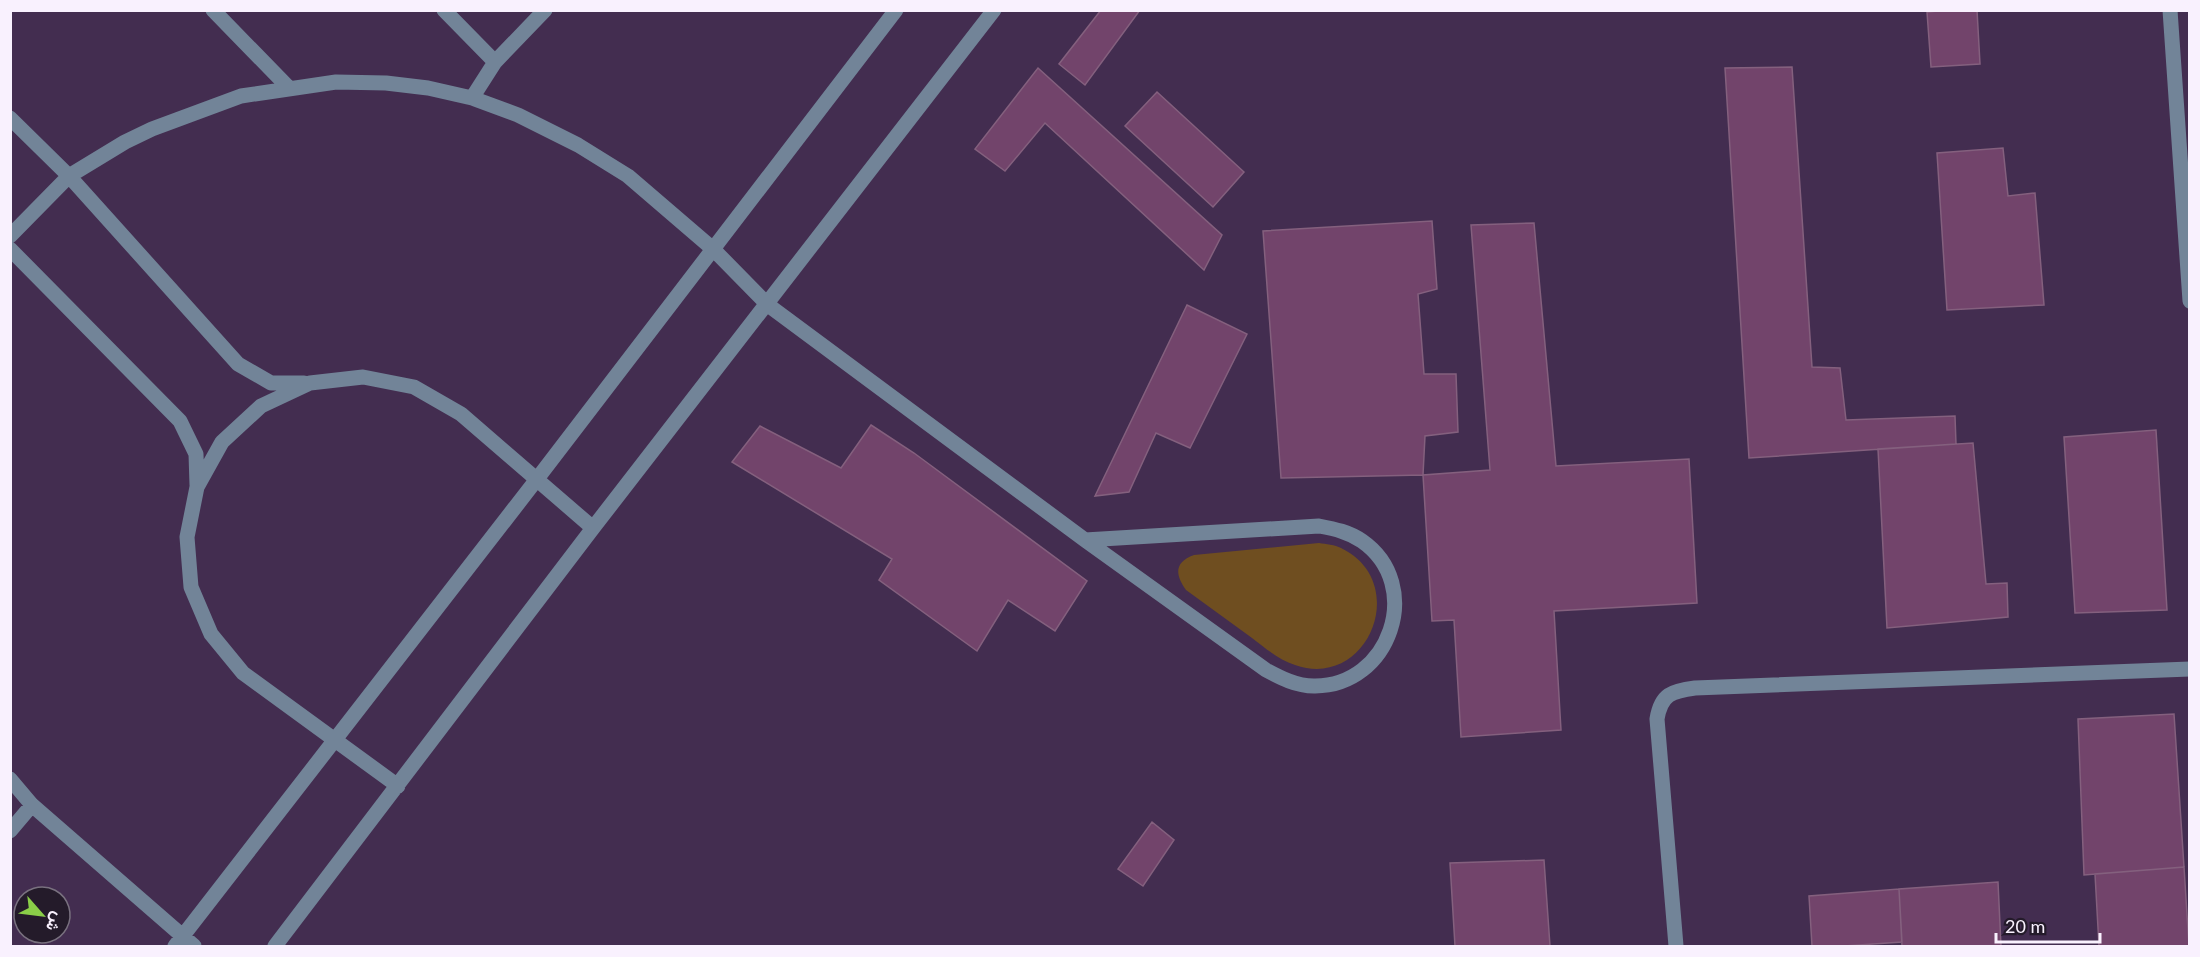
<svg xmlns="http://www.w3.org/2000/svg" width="2200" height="957" font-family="Lato,Vazirmatn,sans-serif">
	<rect width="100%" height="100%" fill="#432d50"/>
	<path fill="#6f4e20" d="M1319,543C1326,544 1335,545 1341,548C1412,582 1368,691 1295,665C1279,660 1265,648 1252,638C1230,622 1208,606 1186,590C1175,575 1174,562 1194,555Z"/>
	<path fill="#72446b" stroke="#84607e" stroke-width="1.5" d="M1101,10H1140L1085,85L1059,64Z
		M1950,10H1977L1980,64L1931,67L1927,12Z
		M1792,67L1812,367L1840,368L1846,420L1955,416L1956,444L1749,458L1725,68Z
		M1038,68L1222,235L1204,270L1045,123L1005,171L975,149Z
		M1157,92L1244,172L1213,207L1125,126Z
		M2003,148L2008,196L2035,193L2044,305L1947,310L1937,153Z
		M1432,221L1437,289L1418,294L1424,374H1456L1458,432L1425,436L1423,475L1281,478L1263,231Z
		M1534,223L1556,466L1689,459L1697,603L1554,611L1561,730L1461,737L1454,620L1432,621L1423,475L1490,470L1471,225Z
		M1187,305L1247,334L1190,448L1156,433L1129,492L1095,496Z
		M871,425L914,453L1087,581L1055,631L1008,600L977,651L879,580L892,559L732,462L760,426L841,468Z
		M2156,430L2167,610L2075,613L2064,437Z
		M1973,443L1986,584L2007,583L2008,617L1887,628L1878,449Z
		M2174,714L2184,867L2084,875L2078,719Z
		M1152,822L1174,840L1143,886L1118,869Z
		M1544,860L1550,946H1455L1450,863Z
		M2184,867L2189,946H2099L2095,874Z
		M1998,882L2001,946H1902L1899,889Z
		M1899,889L1902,942L1844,946H1812L1809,896Z"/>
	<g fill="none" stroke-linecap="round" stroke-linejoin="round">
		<path stroke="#728498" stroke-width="15" d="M213,10L289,88
			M444,10L495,62
			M2170,10L2190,301
			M472,98L495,62L545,10
			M10,118L69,176L238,364L271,383H304
			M10,236L69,176L125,142L152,129L241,96L336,82L386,83L428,88L472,98L518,115L578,145L628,176L713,249L768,305L1085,540L1266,670C1281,678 1296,686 1314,686C1390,687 1425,585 1362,541C1349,532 1335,529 1319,526L1085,540
			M10,249L180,421L196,454L197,485
			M10,779L32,805L194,946
			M398,786L243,673L211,634L191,587L187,537L197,487L222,442L261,406L310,383L363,377L414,387L461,414L593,528
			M10,831L32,805
			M175,946L537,479L896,10
			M275,946L593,528L994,10
			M1676,946L1657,719C1661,694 1672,691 1695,688L2190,669"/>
	</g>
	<rect width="2200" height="957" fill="none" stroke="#f9f1fe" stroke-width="24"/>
	<g transform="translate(42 915) rotate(118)"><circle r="28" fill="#241b2a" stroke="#79717f" stroke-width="1.5"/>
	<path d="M0-4.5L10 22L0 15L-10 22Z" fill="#8ace48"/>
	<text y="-9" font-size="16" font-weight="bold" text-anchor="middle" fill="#f9f1fe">ش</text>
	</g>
	<path d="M1996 933v9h104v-9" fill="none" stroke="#f9f1fe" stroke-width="3"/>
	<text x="2005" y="933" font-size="18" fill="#f9f1fe" stroke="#241b2a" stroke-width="4.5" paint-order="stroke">20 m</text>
</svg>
